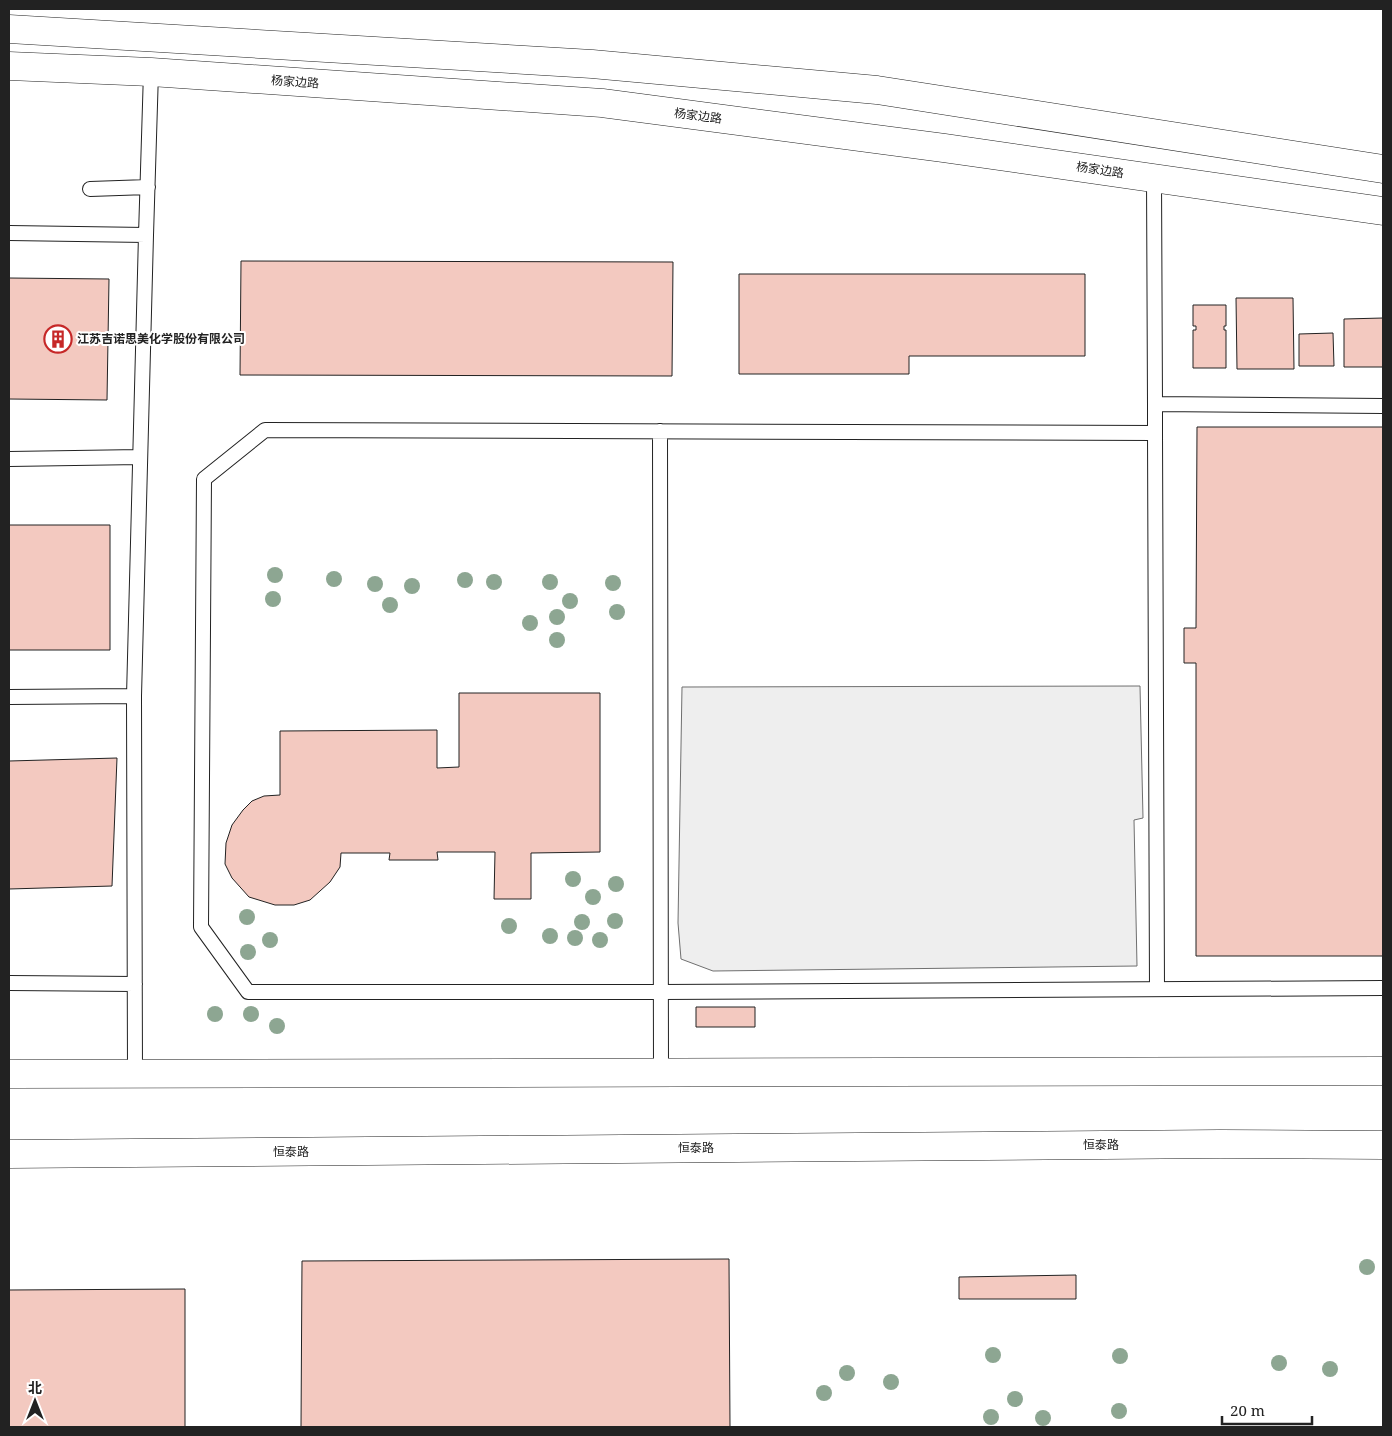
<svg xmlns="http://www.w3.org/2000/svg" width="1392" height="1436" font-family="'Noto Serif','Noto Sans SC',serif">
	<rect width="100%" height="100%" fill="#fff"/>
	<path fill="#eee" stroke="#6f6f6f" d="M1140,686L1143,818L1134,820L1137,966L713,971L681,959L678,923L682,687Z"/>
	<path fill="#f3c9c0" stroke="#222" d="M241,261L673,262L672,376L240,375Z
		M739,274H1085V356H909V374H739Z
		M9,278L109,279L107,400L9,399Z
		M1236,298H1293L1294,369H1237Z
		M1193,305H1226V326H1224V330H1226V368H1193V330H1196V326H1193Z
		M1383,318V367H1344V319Z
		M1333,333L1334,366H1299V334Z
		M1197,427H1383V956H1196V663H1184V628H1196Z
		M9,525H110V650H9Z
		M459,693H600V852L531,853V899H494L495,852H437L438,860H389L390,853H341L340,867L330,882L310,900L294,905H275L249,897L232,878L225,864L226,843L232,825L243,810L252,801L264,796L280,795V731L437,730V768L459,767Z
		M117,758L112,886L9,889V761Z
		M696,1007H755V1027H696Z
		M729,1259L730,1427H301L302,1261Z
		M1076,1275V1299H959V1277Z
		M185,1289V1427H9V1290Z"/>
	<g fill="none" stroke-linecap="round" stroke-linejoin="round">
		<g stroke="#222" stroke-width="16">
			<path id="service" d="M1154,178L1155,404L1383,406
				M90,189L148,187
				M9,233L146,235L134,696L135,1074
				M146,235L151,72
				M1155,404V433L265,430L204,479L201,927L248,992H661L1383,988
				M660,431L661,1073
				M1155,433L1157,989
				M9,459L140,457
				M9,697L134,696
				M9,983L135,984"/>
		</g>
		<g stroke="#222" stroke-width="29">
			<path id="tertiary" d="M9,29L592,64L877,90L1383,169
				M9,66L151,72L602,103L944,148L1383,211
				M9,1074L1383,1071
				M9,1154L1220,1144L1383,1145"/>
		</g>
		<use href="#service" stroke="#fff" stroke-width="14"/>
		<use href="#tertiary" stroke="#fff" stroke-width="28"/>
	</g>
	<g fill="#8da692">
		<circle cx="275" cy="575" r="8"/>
		<circle cx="334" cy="579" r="8"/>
		<circle cx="465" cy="580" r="8"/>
		<circle cx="494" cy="582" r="8"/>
		<circle cx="550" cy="582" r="8"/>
		<circle cx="613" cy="583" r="8"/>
		<circle cx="375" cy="584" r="8"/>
		<circle cx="412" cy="586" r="8"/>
		<circle cx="273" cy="599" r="8"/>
		<circle cx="570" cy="601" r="8"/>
		<circle cx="390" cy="605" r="8"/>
		<circle cx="617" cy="612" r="8"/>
		<circle cx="557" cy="617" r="8"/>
		<circle cx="530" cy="623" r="8"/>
		<circle cx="557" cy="640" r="8"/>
		<circle cx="573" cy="879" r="8"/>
		<circle cx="616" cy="884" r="8"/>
		<circle cx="593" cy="897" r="8"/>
		<circle cx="247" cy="917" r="8"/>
		<circle cx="615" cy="921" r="8"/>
		<circle cx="582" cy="922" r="8"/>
		<circle cx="509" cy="926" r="8"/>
		<circle cx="550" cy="936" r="8"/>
		<circle cx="575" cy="938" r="8"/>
		<circle cx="270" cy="940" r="8"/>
		<circle cx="600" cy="940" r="8"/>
		<circle cx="248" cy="952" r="8"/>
		<circle cx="215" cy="1014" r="8"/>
		<circle cx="251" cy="1014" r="8"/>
		<circle cx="277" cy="1026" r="8"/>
		<circle cx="1367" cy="1267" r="8"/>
		<circle cx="993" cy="1355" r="8"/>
		<circle cx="1120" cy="1356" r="8"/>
		<circle cx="1279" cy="1363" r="8"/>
		<circle cx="1330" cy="1369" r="8"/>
		<circle cx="847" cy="1373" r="8"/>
		<circle cx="891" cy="1382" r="8"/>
		<circle cx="824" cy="1393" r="8"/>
		<circle cx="1015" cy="1399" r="8"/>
		<circle cx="1119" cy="1411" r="8"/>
		<circle cx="991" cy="1417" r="8"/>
		<circle cx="1043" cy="1418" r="8"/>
	</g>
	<defs>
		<g id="building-ring" transform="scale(1.4375)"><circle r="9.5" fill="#fff" stroke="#c62828" stroke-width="1.5"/><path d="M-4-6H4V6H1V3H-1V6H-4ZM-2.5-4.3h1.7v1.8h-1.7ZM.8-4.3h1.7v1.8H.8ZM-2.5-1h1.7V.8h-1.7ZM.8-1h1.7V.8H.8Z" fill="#c62828"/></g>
	</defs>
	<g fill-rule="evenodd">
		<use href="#building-ring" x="58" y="339"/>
	</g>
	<g text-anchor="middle" stroke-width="4" stroke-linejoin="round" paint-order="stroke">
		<g font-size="12" fill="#222" stroke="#fff">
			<text transform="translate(295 82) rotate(4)" y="4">杨家边路</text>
			<text transform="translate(698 116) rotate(7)" y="4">杨家边路</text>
			<text transform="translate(1100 170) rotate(8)" y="4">杨家边路</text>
			<text x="1101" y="1149">恒泰路</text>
			<text x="696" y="1152">恒泰路</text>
			<text x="291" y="1156">恒泰路</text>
		</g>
		<g font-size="12" font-weight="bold" fill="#222" stroke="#fff" text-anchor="start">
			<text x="77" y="343">江苏吉诺思美化学股份有限公司</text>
		</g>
	</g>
	<rect width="1392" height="1436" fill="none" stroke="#222222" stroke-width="20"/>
	<g transform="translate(35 1401)" stroke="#ffffff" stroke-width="4" paint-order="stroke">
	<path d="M0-4L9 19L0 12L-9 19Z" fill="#222222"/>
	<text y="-8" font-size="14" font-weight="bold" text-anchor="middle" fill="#222222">北</text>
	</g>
	<path d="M1222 1416v8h90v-8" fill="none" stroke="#222222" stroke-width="2.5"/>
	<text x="1230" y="1416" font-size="15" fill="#222222" stroke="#ffffff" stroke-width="4" paint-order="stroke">20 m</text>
</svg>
